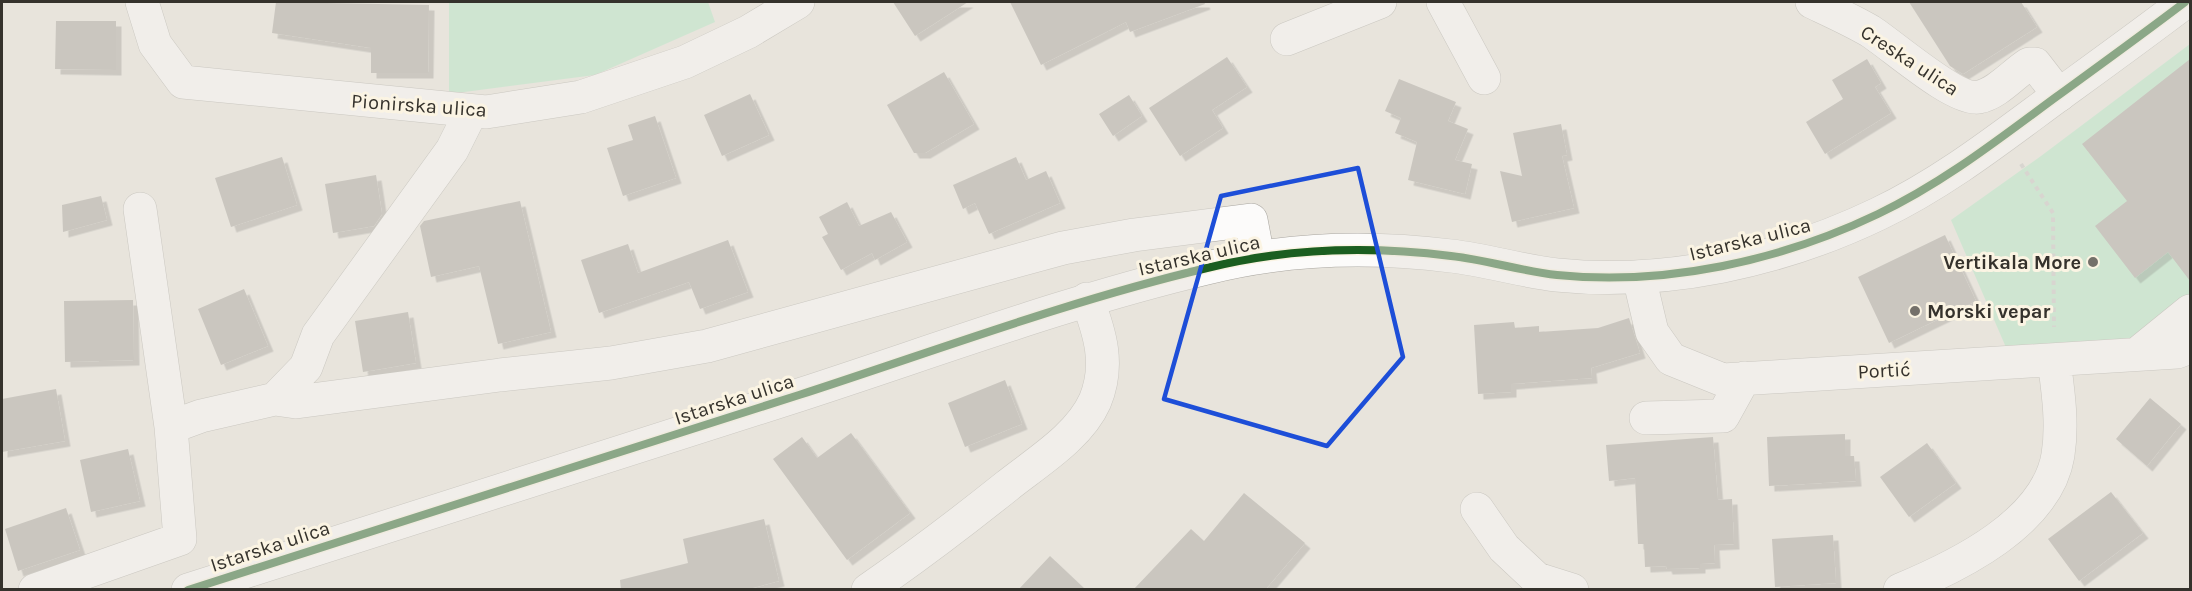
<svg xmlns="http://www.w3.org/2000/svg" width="2192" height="591" font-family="Karla,sans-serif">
	<defs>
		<filter id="shadow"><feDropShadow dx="5.5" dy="5.5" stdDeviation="0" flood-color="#0004"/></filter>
	</defs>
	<rect width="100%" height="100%" fill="#e8e4dc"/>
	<path fill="#b2e7c4" d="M449,2H708L715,22L595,75L449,94Z
		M2190,44V334L2008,352L1951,220L2041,156Z"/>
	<path fill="#a7a39c" filter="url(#shadow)" d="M276,2L429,5L428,73H371V48L272,33Z
		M893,2H968L915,36Z
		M1010,2H1204L1205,4L1130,32L1126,22L1041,65Z
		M1909,2H2021L2037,27L1963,74L1950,66Z
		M56,21H116V70L55,69Z
		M1227,57L1247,87L1212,110L1223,128L1180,156L1149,108Z
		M1867,59L1881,83L1875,87L1891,113L1825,154L1806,122L1843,99L1832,80Z
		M2190,59V281L2168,252L2135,278L2095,226L2127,201L2082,144Z
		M944,72L974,124L925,153H914L887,105Z
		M1399,79L1456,102L1448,121L1468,129L1455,160L1472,164L1465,194L1408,180L1417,142L1395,133L1401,118L1385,111Z
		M750,94L769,135L722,156L704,115Z
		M1129,95L1142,116L1113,136L1099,114Z
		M655,116L676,178L623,196L607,148L633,140L628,125Z
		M1561,124L1567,155L1562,156L1574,208L1512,222L1500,171L1522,176L1513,133Z
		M282,157L297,205L231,227L215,178Z
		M1016,157L1026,180L1046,171L1060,203L989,234L975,203L963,209L953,185Z
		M376,175L382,214L374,226L333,233L325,184Z
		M101,196L107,220L63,232L62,205Z
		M520,201L551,332L498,344L479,266L431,277L420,226L424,221Z
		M847,202L859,226L891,212L907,242L875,260L872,253L841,270L822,237L828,234L819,217Z
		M1945,235L1976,301L1889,343L1858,277Z
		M728,240L748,292L700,309L689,282L599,313L581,260L628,244L638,273Z
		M244,289L268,346L221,365L198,309Z
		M133,300L134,360L65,362L64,301Z
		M408,312L416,363L363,372L355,321Z
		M1629,318L1640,353L1591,368L1592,378L1511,384V392L1478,394L1474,325L1514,322L1515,328L1539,326V332L1598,328Z
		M1005,380L1022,424L965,447L948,403Z
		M56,389L65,441L2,452V399Z
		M2150,398L2181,424L2147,466L2116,439Z
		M851,433L910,513L847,560L773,459L802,437L817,458Z
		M1845,434V456H1854L1856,481L1769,486L1767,437Z
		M1713,437L1718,500L1732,499L1734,544L1714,545L1715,563L1700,564V568L1667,569L1666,566L1645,567L1644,544H1638L1635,478L1609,481L1606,445Z
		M1927,443L1956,483L1909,517L1880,477Z
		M128,449L140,501L91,512L80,460Z
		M2111,492L2143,533L2079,581L2048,539Z
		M1244,493L1305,543L1265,590H1133L1191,529L1204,541Z
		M66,508L80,550L18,571L5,529Z
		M764,519L779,581L745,590H621L620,580L688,563L683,539Z
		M1833,535L1836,583L1775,587L1772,539Z
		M1050,556L1086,590H1018Z"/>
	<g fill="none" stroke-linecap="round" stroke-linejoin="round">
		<g stroke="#a9a6a0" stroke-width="34">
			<path id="minor" d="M142,2L155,44L183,82L486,112L581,97L685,62L748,32L798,2
				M1443,2L1484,78
				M1812,2C1831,11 1851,20 1870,31C1892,45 1956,102 1979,97C1998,93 2013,74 2029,64H2035L2059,95
				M1287,39L1380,2
				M140,209L171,427
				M1639,277L1652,332L1671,359L1723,380L2177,352L2190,347
				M2137,354L2190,311
				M275,399L296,402L500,375L611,363L707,346L1063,248L1134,235L1251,220L1258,257
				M1646,418L1723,416L1744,378
				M1477,509L1504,548L1537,579L1572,590
				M35,590L180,539L171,427L201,416L275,399L306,367L318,335L452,150L471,112
				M868,590C916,557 962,522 1007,486C1037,462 1079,437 1095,401C1110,365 1100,333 1087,299
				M1900,590C1958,566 2047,523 2058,455C2063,423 2058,391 2054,360"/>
		</g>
		<g stroke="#a9a6a0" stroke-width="34">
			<path id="major" d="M188,590C392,525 596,461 799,395C935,351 1068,301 1207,268C1287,248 1370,246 1451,256C1487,260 1521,271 1557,275C1666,286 1780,261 1878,214C1943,183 1999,139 2056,97C2100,65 2143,34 2185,2"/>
		</g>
		<path stroke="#c5c4c1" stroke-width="4" stroke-dasharray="4.5 4.5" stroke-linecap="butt" d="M2021,164L2053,213L2054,327"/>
		<use href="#minor" stroke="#fcfbfa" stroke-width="33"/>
		<use href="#major" stroke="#fcfbfa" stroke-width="33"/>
		<g stroke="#fbf4e3" stroke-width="11">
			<path id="cycleway" d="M188,590C392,525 596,461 799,395C935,351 1068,301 1207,268C1287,248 1370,246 1451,256C1487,260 1521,271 1557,275C1666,286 1780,261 1878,214C1943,183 1999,139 2056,97C2100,65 2143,34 2185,2"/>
		</g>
		<use href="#cycleway" stroke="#1b5e20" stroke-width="8"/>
	</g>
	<path d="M0 0H2192V591H0ZM1358,168L1403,357L1327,446L1164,399L1221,196Z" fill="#e8e4dc" fill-opacity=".55" fill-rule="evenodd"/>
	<path fill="none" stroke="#1d4ed8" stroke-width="4.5" stroke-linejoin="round" d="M1358,168L1403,357L1327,446L1164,399L1221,196Z"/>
	<g fill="#74706a" stroke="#fbf4e3" stroke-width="2">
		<circle cx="2093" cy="262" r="6"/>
		<circle cx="1915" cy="311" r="6"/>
	</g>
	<g text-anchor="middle" stroke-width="6" stroke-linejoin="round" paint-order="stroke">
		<g font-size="20" fill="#35322c" stroke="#fbf4e3">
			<text transform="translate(1910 60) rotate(33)" y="7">Creska ulica</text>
			<text transform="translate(419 105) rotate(4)" y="7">Pionirska ulica</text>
			<text transform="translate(1750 239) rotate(-14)" y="7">Istarska ulica</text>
			<text transform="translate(1199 255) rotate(-13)" y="7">Istarska ulica</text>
			<text transform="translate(1884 370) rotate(-3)" y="7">Portić</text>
			<text transform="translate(734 399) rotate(-18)" y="7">Istarska ulica</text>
			<text transform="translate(270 546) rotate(-18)" y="7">Istarska ulica</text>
		</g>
		<g font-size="20" font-weight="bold" fill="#35322c" stroke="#fbf4e3" text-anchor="end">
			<text x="2081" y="269">Vertikala More</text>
			<text x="1927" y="318" text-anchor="start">Morski vepar</text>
		</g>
	</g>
	<rect width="2192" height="591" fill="none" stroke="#35322c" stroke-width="6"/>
</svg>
